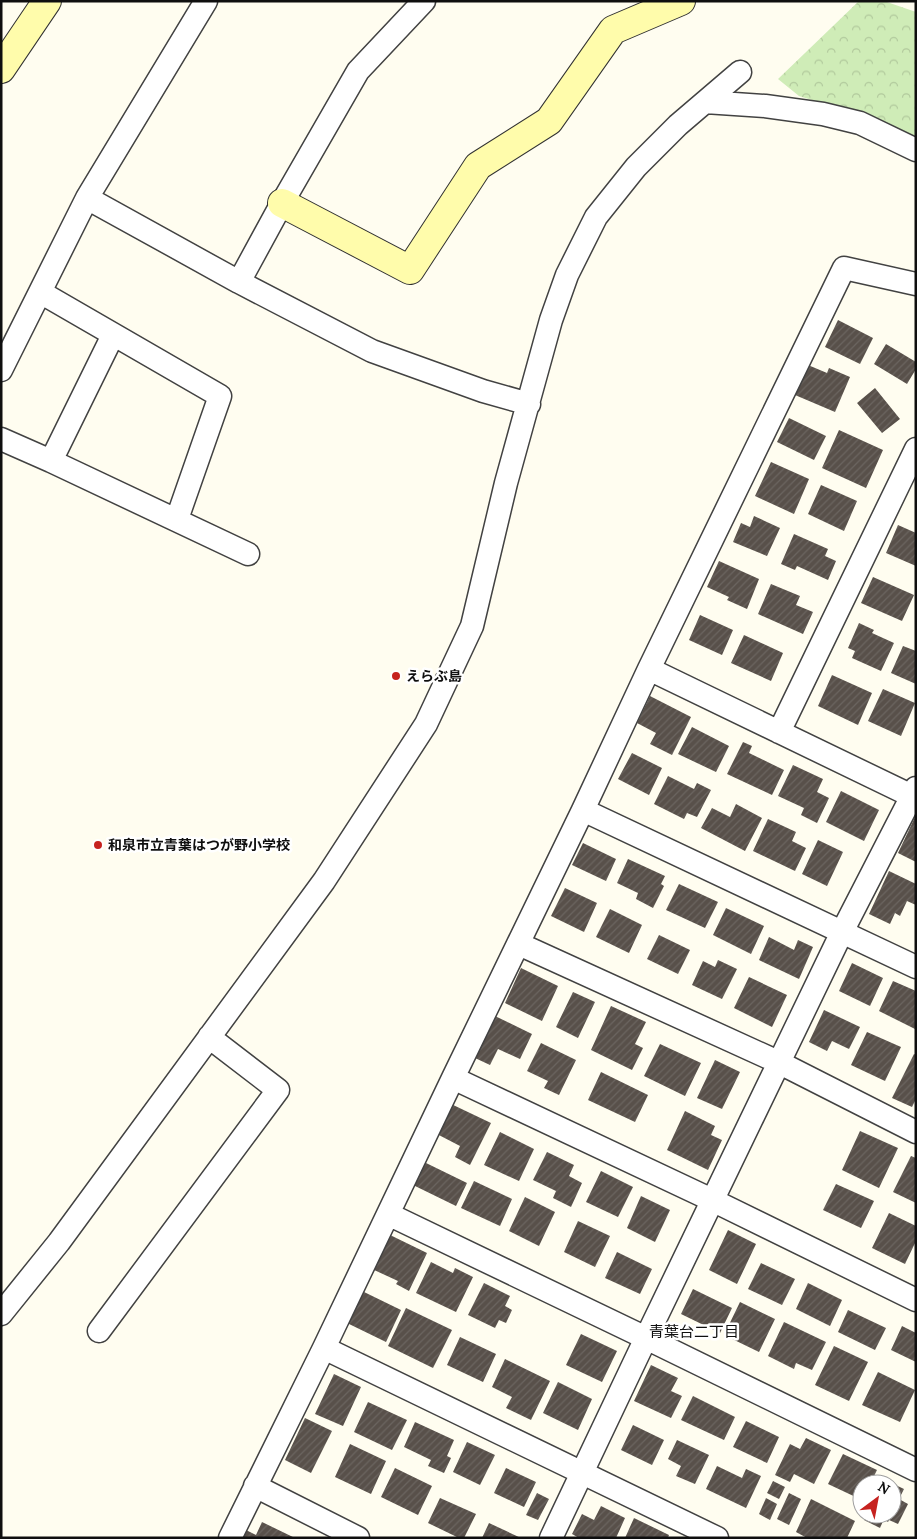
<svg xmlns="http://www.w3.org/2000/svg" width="917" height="1539" font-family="Lora,'Noto Sans JP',serif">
	<defs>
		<pattern id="park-crowns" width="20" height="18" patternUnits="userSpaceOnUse" patternTransform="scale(1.25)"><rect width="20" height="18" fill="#cfecb7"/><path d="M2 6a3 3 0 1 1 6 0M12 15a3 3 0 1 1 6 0" fill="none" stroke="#b1c99c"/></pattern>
		<pattern id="building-hatch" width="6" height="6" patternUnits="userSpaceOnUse" patternTransform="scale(1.25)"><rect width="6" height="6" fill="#58504a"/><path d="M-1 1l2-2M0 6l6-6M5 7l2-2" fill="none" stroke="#6b6560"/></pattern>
	</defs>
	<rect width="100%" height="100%" fill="#fffdf0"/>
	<path fill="url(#park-crowns)" d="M859,1H884L916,12V138L850,112L799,96L778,79Z"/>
	<path fill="url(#building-hatch)" d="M838,320L873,338L860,364L825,347Z
		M886,344L916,362V369L907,384L874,364Z
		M808,365L827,373L829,368L850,377L835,412L795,395Z
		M875,388L900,419L882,433L857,403Z
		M789,418L826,436L814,460L777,442Z
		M839,430L883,450L866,488L822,468Z
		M771,462L809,479L794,514L755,496Z
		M821,485L857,501L844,531L808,514Z
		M754,516L780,528L767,556L733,542L741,523L750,527Z
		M898,525L916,533V566L886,553Z
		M794,534L828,549L825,556L836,561L828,580L797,566L795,570L781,564Z
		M719,561L759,579L747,609L727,600L729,597L707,587Z
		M873,577L914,595L902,621L861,603Z
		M771,584L800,596L796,605L813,612L803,634L758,614Z
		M700,615L733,630L722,655L689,640Z
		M859,623L874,630L872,633L894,643L881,671L852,658L855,651L848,648Z
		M744,635L783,653L771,681L731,663Z
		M903,646L916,651V684L891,673Z
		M832,675L872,693L858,725L818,706Z
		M883,689L915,703L901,736L868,721Z
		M650,696L691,717L672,755L650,744L656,733L637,723Z
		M692,727L729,746L716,772L678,754Z
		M743,742L752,746L749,753L784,770L772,795L727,774Z
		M632,753L662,768L649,795L618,779Z
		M793,765L823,779L817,792L829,798L817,823L801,815L804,808L778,796Z
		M668,776L694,789L697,783L711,790L697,817L687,813L684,819L654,804Z
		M841,791L879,810L864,841L826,822Z
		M736,804L762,818L745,851L701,828L712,808L730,817Z
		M916,815V862L898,853Z
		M768,819L796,832L792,841L806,848L795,871L753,851Z
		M818,840L843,852L827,886L802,874Z
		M583,843L616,859L606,881L572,865Z
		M628,859L665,876L661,884L664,886L653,908L636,899L638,893L617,883Z
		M889,871L916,884V905L907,901L900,916L895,913L890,924L869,914Z
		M679,884L718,902L705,928L666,910Z
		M565,888L597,903L584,932L551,916Z
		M726,908L764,926L751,954L713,935Z
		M610,909L642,925L629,953L596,937Z
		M659,935L690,950L678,974L647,959Z
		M769,937L794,950L798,940L813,947L799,979L759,960Z
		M718,960L737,969L722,999L692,985L703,961L715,967Z
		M852,963L883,978L870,1006L839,991Z
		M521,968L558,986L542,1021L505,1003Z
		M749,977L787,995L772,1027L734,1008Z
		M893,981L916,991L915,1029L879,1011Z
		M573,992L595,1002L578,1038L556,1027Z
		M611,1006L646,1022L635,1044L643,1048L632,1070L591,1050Z
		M824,1010L860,1027L849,1049L832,1041L827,1051L809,1042Z
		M495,1016L532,1034L520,1059L498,1049L490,1065L475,1058Z
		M867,1032L901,1047L885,1081L851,1065Z
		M541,1043L576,1060L559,1095L544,1088L548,1081L527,1071Z
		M660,1044L701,1063L685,1096L644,1076Z
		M914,1054L916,1055V1099L912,1107L892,1098Z
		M715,1060L740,1072L722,1109L697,1098Z
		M601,1072L648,1095L635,1122L588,1100Z
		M449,1103L491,1123L470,1165L455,1157L460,1146L435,1133Z
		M685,1111L715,1126L711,1135L722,1140L708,1170L667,1150Z
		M860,1131L898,1148L879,1188L842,1170Z
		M500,1132L534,1149L519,1181L484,1165Z
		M547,1152L574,1165L569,1176L582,1183L571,1207L553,1198L556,1191L533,1180Z
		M911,1156L916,1158V1203L893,1192Z
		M424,1162L467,1183L456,1206L413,1185Z
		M601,1171L633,1187L618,1217L586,1202Z
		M474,1181L512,1199L500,1226L461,1208Z
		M836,1184L874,1201L861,1228L823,1210Z
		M641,1196L670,1210L655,1242L627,1228Z
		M525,1197L555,1212L539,1246L509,1231Z
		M889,1213L916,1226V1241L905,1264L872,1248Z
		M578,1221L610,1236L595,1267L564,1252Z
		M728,1230L756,1244L737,1284L709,1270Z
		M388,1234L427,1253L409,1291L396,1284L398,1281L372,1269Z
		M617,1252L652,1269L640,1294L605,1278Z
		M431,1262L453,1273L455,1268L473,1277L456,1312L416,1293Z
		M761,1263L795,1279L782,1305L748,1289Z
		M484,1283L510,1296L505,1306L512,1310L506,1323L499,1320L495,1328L468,1315Z
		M808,1283L842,1300L830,1326L796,1309Z
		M693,1289L732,1308L720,1333L681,1314Z
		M362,1291L401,1310L386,1342L347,1323Z
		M740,1302L775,1319L759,1352L724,1335Z
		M406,1308L452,1330L433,1368L388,1346Z
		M848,1310L886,1328L875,1350L838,1332Z
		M784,1322L826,1342L812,1370L796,1363L794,1369L768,1356Z
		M902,1326L916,1333V1362L891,1350Z
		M581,1334L617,1351L602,1382L566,1365Z
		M460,1337L496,1354L483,1382L447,1365Z
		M834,1346L868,1362L849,1401L815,1385Z
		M505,1359L550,1381L531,1420L506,1408L512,1397L492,1387Z
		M651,1365L678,1378L671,1391L682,1396L671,1418L634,1401Z
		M878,1372L915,1390L900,1422L862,1405Z
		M334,1374L361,1387L343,1426L315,1414Z
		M558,1382L592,1399L578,1430L543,1413Z
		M693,1396L735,1417L724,1440L681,1420Z
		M368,1402L407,1420L392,1450L354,1432Z
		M305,1418L332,1431L311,1473L285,1460Z
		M746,1421L779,1437L767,1463L733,1447Z
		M415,1422L454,1440L447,1456L451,1458L444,1473L428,1466L431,1460L404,1447Z
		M633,1425L664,1440L652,1465L621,1450Z
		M806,1438L831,1450L814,1484L794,1474L790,1482L775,1475L790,1444L800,1449Z
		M677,1440L709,1455L695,1484L676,1476L681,1466L668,1459Z
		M467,1442L495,1455L480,1485L453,1472Z
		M350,1444L386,1461L371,1494L335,1477Z
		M843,1454L877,1470L870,1484H862V1500L828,1484Z
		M717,1466L742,1478L746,1469L761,1476L746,1508L706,1489Z
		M395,1468L432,1486L418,1515L381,1497Z
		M506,1468L536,1482L524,1507L494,1493Z
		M883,1479L904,1489L899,1499L908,1504L898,1524L889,1520L888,1522L884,1519L880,1528L864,1520L867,1514H892V1484H881Z
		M773,1481L785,1487L779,1499L767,1493Z
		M537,1493L549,1499L538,1520L526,1515Z
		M789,1493L801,1499L789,1525L777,1519Z
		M440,1498L476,1514L464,1538H459L428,1523Z
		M766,1498L777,1504L770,1520L759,1514Z
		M811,1499L855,1521L847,1538H807L796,1532Z
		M601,1506L625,1518L616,1538H579L572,1534L582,1514L594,1520Z
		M634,1518L669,1535L668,1538H625Z
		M262,1522L295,1538H242L246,1530L256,1535Z
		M489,1523L521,1538H482Z"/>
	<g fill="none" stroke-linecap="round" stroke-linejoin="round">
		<g stroke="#424242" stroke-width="25">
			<path id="street" d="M705,102L765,106L823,114L860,123L916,150
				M87,198L239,282L372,351L483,391L529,404
				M239,282L282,203L358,71L424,1
				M40,292L220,396L177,519
				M113,335L51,461L248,554
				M1,370L87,198L206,1
				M1,439L51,461
				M649,669L916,798
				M779,732L916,449
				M583,810L916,967
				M519,944L778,1062L916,1132
				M453,1078L712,1200L916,1300
				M388,1214L646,1338L916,1470
				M1,1314L59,1242L324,881L426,724L472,626L506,483L551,320L567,275L596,217L636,167L678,125L740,72
				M99,1331L278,1090L209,1037
				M324,1348L717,1538
				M255,1486L358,1538
				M230,1538L324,1348L453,1078L583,810L649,669L844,268L916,284
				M551,1538L646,1338L842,932L916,788"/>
		</g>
		<g stroke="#313131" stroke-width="30">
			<path id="secondary" d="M1,69L47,1
				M282,203L410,270L478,166L549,121L613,30L681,1"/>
		</g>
		<use href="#street" stroke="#fff" stroke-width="22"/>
		<use href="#secondary" stroke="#fffcab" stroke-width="28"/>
	</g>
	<g fill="#c6221f" stroke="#fff" stroke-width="2">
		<circle cx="396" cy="676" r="5"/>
		<circle cx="98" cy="845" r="5"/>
	</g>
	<g text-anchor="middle" stroke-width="5" stroke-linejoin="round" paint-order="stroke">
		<g font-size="14" font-weight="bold" fill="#0f0f0f" stroke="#fff" text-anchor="start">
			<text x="406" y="681">えらぶ島</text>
			<text x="108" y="850">和泉市立青葉はつが野小学校</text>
		</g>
		<g font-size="15" fill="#0f0f0f" stroke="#fff">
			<text x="694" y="1337">青葉台二丁目</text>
		</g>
	</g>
	<rect width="917" height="1539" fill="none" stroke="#0f0f0f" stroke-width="5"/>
	<g transform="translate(877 1499) rotate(32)"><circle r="24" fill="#ffffff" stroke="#9f9f9f"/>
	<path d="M0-4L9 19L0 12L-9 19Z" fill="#c6221f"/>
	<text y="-8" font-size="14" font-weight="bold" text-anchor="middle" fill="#0f0f0f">N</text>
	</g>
</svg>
